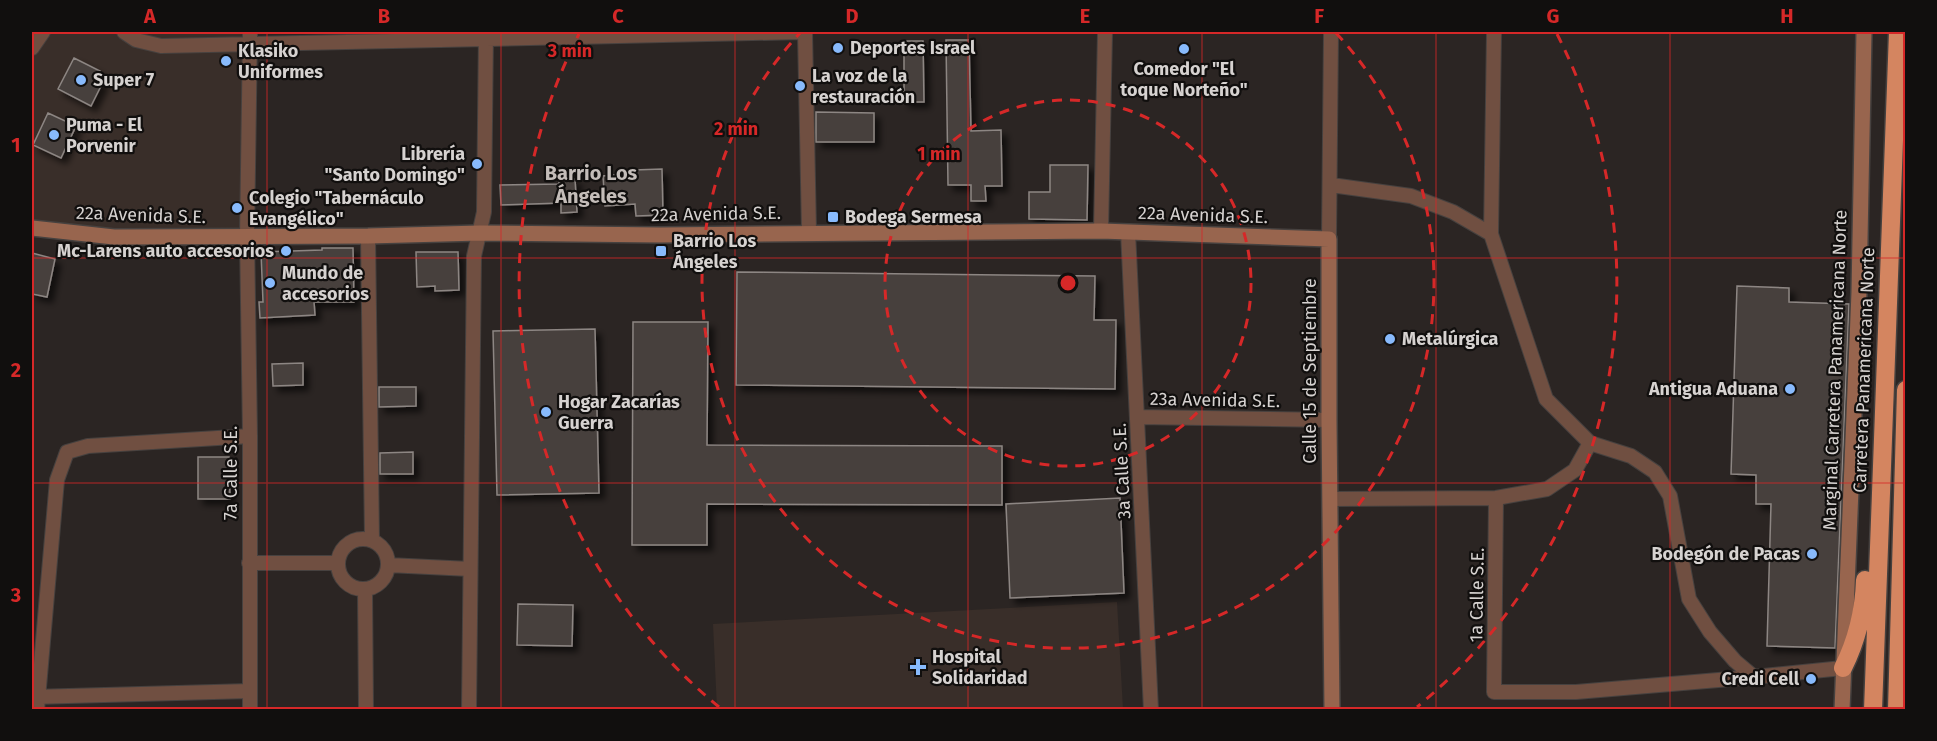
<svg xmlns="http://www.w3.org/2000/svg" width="1937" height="741" font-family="'Fira Sans',sans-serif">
	<defs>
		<filter id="shadow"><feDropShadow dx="5.5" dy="5.5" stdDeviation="3" flood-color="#0009"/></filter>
	</defs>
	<rect width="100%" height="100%" fill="#2b2523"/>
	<path fill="#392e29" d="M32,32H250L247,236L32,228Z
		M1117,602L1123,709H717L713,624Z"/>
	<path fill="#47413e" stroke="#8d8683" stroke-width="1.5" filter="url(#shadow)" d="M946,40H969L971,131L1001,130L1002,186H985L986,201H971V185H948Z
		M904,41H923L924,102H904Z
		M74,58L100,71L96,79L103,82L91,106L58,89Z
		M816,112L874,113V142H816Z
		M48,113L76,126L61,158L33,145Z
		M1050,165H1088L1087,220L1029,219V192H1050Z
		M662,169L663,215L636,216L635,204L605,206L603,176L634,173V170Z
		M575,179L577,212L561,213V203L501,205L500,185L559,184V180Z
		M322,248H353L354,302H314L315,315L260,318L259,302H263L261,252L322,250Z
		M416,252H458L459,290L435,291V286L417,287Z
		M32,253L55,259L47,297L32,294Z
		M737,272L1095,276L1094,320H1116L1115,389L736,385Z
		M1737,286L1789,288V302L1849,304L1835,648L1767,646L1771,504H1756V475L1731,474Z
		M633,322H708L707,445L1002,446V505L707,504V545H632Z
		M595,329L599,493L497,495L493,331Z
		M303,363V385L273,386L272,364Z
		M379,387H416V406L379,407Z
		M413,452V474H380V453Z
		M198,457H229L230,499H198Z
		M1120,498L1124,593L1010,598L1006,504Z
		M518,604L573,605L572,646L517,645Z"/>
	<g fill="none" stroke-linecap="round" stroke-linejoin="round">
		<g stroke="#46413f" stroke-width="16">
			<path id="street" d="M124,32L136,40L161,46L802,32
				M805,32L809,232
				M1494,32L1491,234L1546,399L1590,443L1631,456L1655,472L1670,496L1689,599L1710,632L1735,661L1754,677L1843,668
				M32,48L43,32
				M1331,185L1411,196L1453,212L1491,234
				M1101,231L1105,32
				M1128,232L1151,710
				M368,236L372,540
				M1329,239L1331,32
				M1137,417L1329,420
				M1496,498L1494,692H1576L1754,677
				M1330,499L1496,498L1547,489L1575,470L1590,443
				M338 564a25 25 0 1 1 50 0a25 25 0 1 1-50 0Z
				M249,563H337
				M388,565L470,569
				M365,589L366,710
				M32,697L250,691
				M37,710L57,480L67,452L88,446L250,436
				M250,710V436L247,236L250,32
				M469,710L474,256L484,212L486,32"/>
		</g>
		<g stroke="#46413f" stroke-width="18">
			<path id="secondary" d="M32,228L114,237L368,236L480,233L660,235L1101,231L1329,239V420L1332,710
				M1842,710L1859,292L1864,32"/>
		</g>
		<g stroke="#46413f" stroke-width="21">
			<path id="highway" d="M1843,668C1857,640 1864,612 1865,580
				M1873,710L1898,32
				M1897,710L1906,390"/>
		</g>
		<use href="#street" stroke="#704f41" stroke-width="14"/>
		<use href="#secondary" stroke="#98654e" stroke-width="15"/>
		<use href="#highway" stroke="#d48560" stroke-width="18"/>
	</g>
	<path fill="none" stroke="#d62828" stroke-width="1.5" stroke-opacity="0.55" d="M267,32V710M501,32V710M735,32V710M968,32V710M1202,32V710M1436,32V710M1670,32V710M32,258H1906M32,483H1906"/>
	<g fill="none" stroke="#d62828" stroke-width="3" stroke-dasharray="10 8">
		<circle cx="1068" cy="283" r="183"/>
		<path d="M1336 33A366 366 0 1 1 800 33"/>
		<path d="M719 707A549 549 0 0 1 579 34M1557 34A549 549 0 0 1 1417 707"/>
	</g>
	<g fill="#88bafc" stroke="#110f0e" stroke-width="2">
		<circle cx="838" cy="48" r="6"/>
		<circle cx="1184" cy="49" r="6"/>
		<circle cx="226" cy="61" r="6"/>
		<circle cx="81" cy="80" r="6"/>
		<circle cx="800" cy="86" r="6"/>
		<circle cx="54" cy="135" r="6"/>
		<circle cx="477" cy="164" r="6"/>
		<circle cx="237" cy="208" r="6"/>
		<rect x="827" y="211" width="12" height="12" rx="3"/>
		<circle cx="286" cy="251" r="6"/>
		<rect x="655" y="245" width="12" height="12" rx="3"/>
		<circle cx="270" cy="283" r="6"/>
		<circle cx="1390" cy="339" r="6"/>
		<circle cx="1790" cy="389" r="6"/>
		<circle cx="546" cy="412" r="6"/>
		<circle cx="1812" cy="554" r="6"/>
		<path d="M915 658h6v6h6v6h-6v6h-6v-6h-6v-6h6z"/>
		<circle cx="1811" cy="679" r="6"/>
	</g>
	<g text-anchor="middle" stroke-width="4.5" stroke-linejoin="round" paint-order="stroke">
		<g font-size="18" font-weight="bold" fill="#d6d2d0" stroke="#110f0e" text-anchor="start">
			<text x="850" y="54">Deportes Israel</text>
			<text x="238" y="57">Klasiko<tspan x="238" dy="21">Uniformes</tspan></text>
			<text x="1184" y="75" text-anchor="middle">Comedor "El<tspan x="1184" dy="21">toque Norteño"</tspan></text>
			<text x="812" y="82">La voz de la<tspan x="812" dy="21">restauración</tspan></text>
			<text x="93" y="86">Super 7</text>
			<text x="66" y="131">Puma - El<tspan x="66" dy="21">Porvenir</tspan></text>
			<text x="465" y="160" text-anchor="end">Librería<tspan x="465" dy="21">"Santo Domingo"</tspan></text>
			<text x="249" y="204">Colegio "Tabernáculo<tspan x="249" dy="21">Evangélico"</tspan></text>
			<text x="845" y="223">Bodega Sermesa</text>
			<text x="673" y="247">Barrio Los<tspan x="673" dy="21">Ángeles</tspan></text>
			<text x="274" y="257" text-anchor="end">Mc-Larens auto accesorios</text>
			<text x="282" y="279">Mundo de<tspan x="282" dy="21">accesorios</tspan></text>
			<text x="1402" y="345">Metalúrgica</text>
			<text x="1778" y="395" text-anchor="end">Antigua Aduana</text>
			<text x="558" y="408">Hogar Zacarías<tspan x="558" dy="21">Guerra</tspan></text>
			<text x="1800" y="560" text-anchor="end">Bodegón de Pacas</text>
			<text x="932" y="663">Hospital<tspan x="932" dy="21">Solidaridad</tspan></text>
			<text x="1799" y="685" text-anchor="end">Credi Cell</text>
		</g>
		<g font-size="18" fill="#d6d2d0" stroke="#110f0e">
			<text transform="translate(716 214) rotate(-1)" y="6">22a Avenida S.E.</text>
			<text transform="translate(141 215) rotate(2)" y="6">22a Avenida S.E.</text>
			<text transform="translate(1203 215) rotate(2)" y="6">22a Avenida S.E.</text>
			<text transform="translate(1835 370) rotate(-88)" y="6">Marginal Carretera Panamericana Norte</text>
			<text transform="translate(1864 370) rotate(-88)" y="6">Carretera Panamericana Norte</text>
			<text transform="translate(1310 371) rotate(-90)" y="6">Calle 15 de Septiembre</text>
			<text transform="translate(1215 400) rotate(1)" y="6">23a Avenida S.E.</text>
			<text transform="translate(1122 471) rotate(-93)" y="6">3a Calle S.E.</text>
			<text transform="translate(231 473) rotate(-90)" y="6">7a Calle S.E.</text>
			<text transform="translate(1477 595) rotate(-89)" y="6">1a Calle S.E.</text>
		</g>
		<g font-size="20" font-weight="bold" fill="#c4bdb9" stroke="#110f0e">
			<text x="591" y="180">Barrio Los<tspan x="591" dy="23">Ángeles</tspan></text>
		</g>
	</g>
	<circle cx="1068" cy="283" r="9" fill="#d62828" stroke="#110f0e" stroke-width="3"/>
	<g font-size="18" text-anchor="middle" font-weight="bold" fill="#d62828" stroke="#110f0e" stroke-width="4.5" stroke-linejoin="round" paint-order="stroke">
		<text x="570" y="57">3 min</text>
		<text x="736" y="135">2 min</text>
		<text x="939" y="160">1 min</text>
	</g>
	<rect width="1937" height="741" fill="none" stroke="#110f0e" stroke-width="66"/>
	<rect x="33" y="33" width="1871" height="675" fill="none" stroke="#d62828" stroke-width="2"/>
	<g font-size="20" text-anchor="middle" font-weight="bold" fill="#d62828">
		<text x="150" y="23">A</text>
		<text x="384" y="23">B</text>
		<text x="618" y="23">C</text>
		<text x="852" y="23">D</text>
		<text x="1085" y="23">E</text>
		<text x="1319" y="23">F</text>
		<text x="1553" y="23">G</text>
		<text x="1787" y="23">H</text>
		<text x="16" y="152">1</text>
		<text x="16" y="377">2</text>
		<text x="16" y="602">3</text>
	</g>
</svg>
